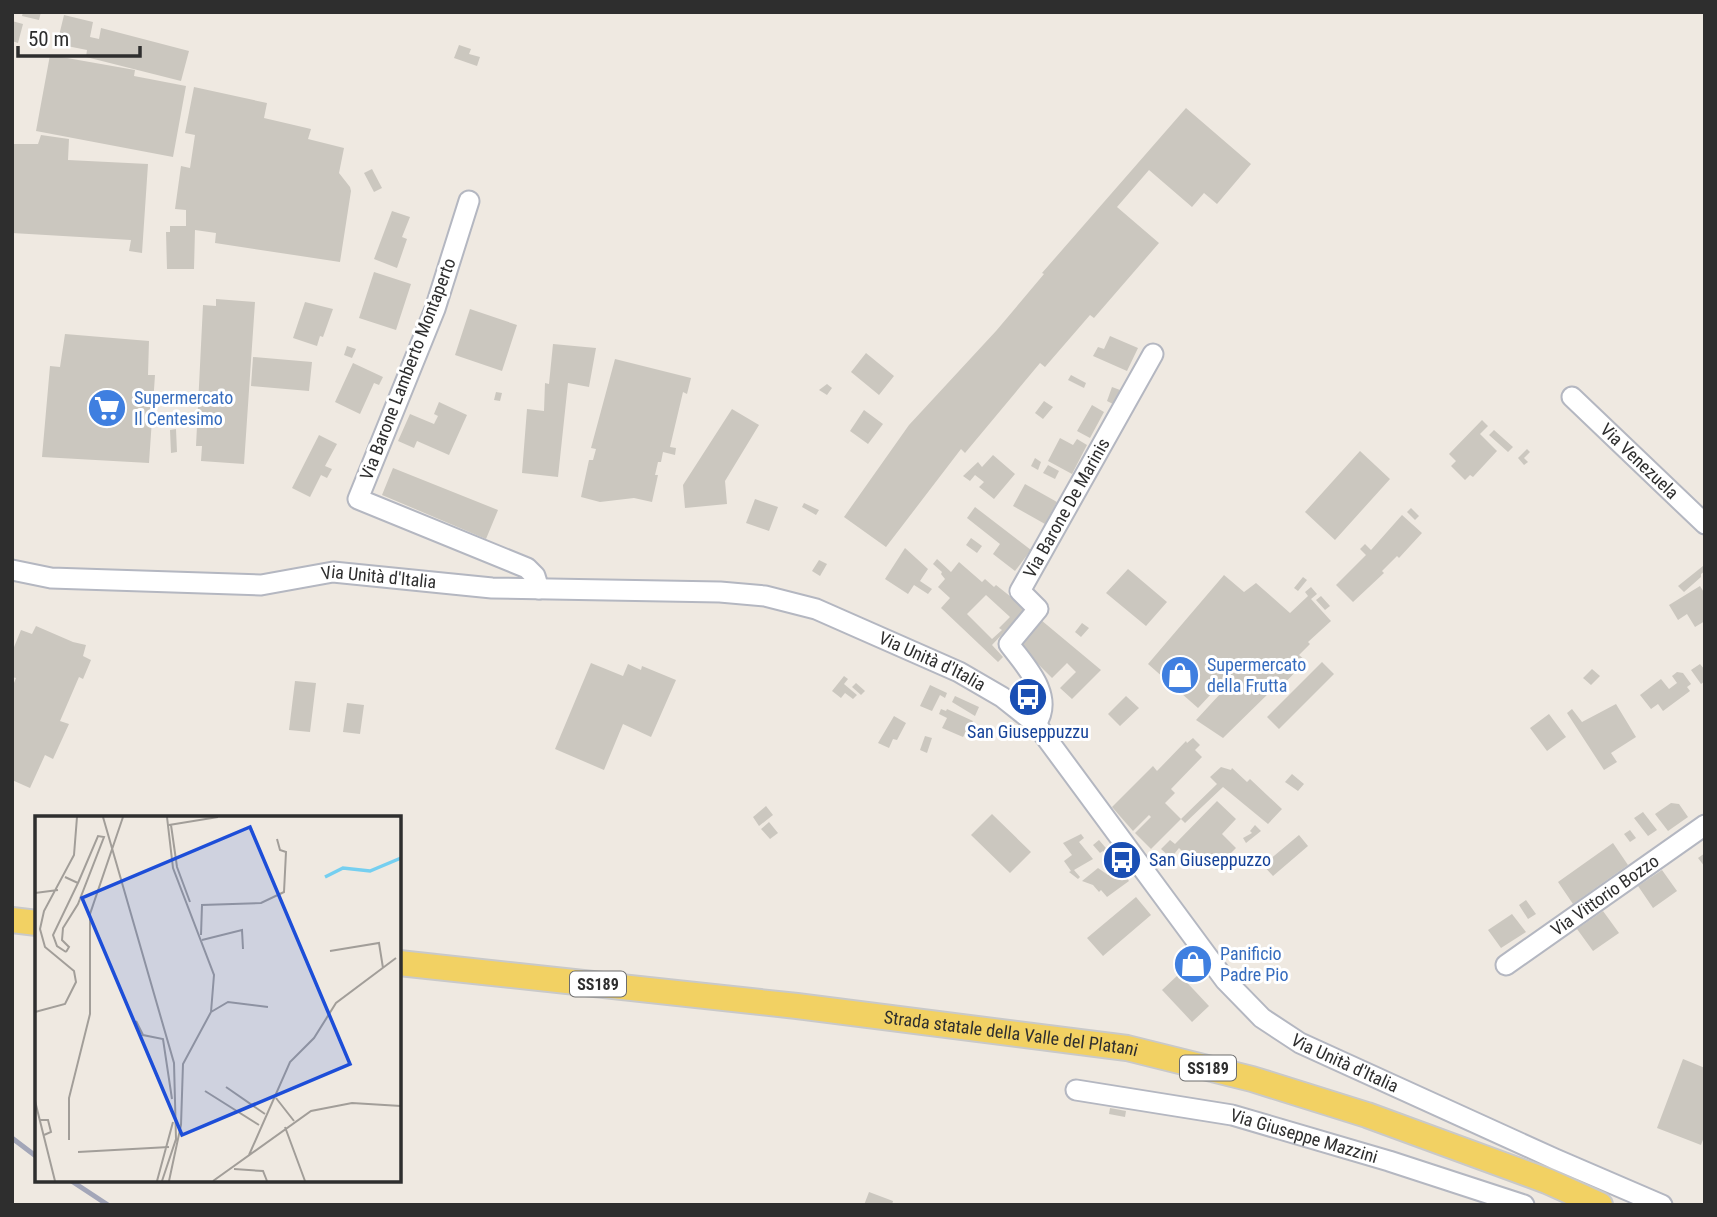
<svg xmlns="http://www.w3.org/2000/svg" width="1717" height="1217" font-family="'Roboto Condensed',sans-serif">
	<rect width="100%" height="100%" fill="#efe9e1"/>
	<path fill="#cbc7bf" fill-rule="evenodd" d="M23,12H41L39,20L22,16Z
		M64,15L93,22L90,37L99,39L101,28L189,51L181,81L86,57L87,50L57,44Z
		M12,21L23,24L18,43L12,41Z
		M459,45L471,49L469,54L480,57L477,66L454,58Z
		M50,55L135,70L134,76L186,86L173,157L36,131Z
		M194,87L267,103L264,118L311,129L308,139L344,148L339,173L350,187L351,191L340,262L215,243L216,233L195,230L194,269H167L166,232H170V226H186V210L175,209L181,166L190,168L195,135L185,133Z
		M1186,108L1251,164L1217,204L1204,193L1192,207L1149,170L1117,207L1159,243L1094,318L1090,315L1045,367L1040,363L965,453L961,449L886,547L844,517L909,425L996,331L1044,274L1042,273Z
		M41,135L69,139L68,160L148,164L142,253L129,251L131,240L12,233V144H38Z
		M372,169L382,188L374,192L364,173Z
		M392,211L410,217L402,237L407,239L397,268L374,259Z
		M374,272L411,284L396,330L359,318Z
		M216,299L255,302L244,464L201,461L202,446H196L203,305L216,306Z
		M305,302L333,309L323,337L320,336L317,346L293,338Z
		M470,309L517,325L502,371L455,355Z
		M65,334L149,341L148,375H155L149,463L42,457L50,366L60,367Z
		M1110,336L1138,348L1127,371L1093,356L1098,347L1104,349Z
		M553,344L596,348L589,387L568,383L558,477L522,473L527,409L544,411L545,383L549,384Z
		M347,346L356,349L352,358L344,355Z
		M866,353L894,376L879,395L851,372Z
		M253,357L312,362L309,391L251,386Z
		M615,359L691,378L687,394L683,392L670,447L676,448L675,455L663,452L661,462H658L655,475H658L652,502L634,498L600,502L581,497L589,460H593L596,449L591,448Z
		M353,363L383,377L379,385L374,383L360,414L335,402Z
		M1071,375L1086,383L1084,388L1068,380Z
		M827,384L832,388L827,395L819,390Z
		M1112,387L1120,390L1113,404L1107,401Z
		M496,392L502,393L500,401L494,400Z
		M1044,401L1053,407L1043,419L1035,413Z
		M439,402L467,415L449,455L417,441L414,448L398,441L410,414L434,424L438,416L434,414Z
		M1092,405L1104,412L1090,438L1077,431Z
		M732,409L759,425L725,481L727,504L685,508L683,485Z
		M864,410L883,424L868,444L850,431Z
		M1482,420L1488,426L1480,434L1497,451L1473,477L1470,475L1465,480L1451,466L1456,461L1449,454Z
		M176,429L177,452L171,453L170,430Z
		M1494,430L1513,447L1508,452L1489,435Z
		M319,435L337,444L325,466L332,469L327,478L321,475L310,497L292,488Z
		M1060,438L1073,445L1077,439L1087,445L1072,474L1048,461Z
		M1527,449L1530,452L1524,458L1528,462L1524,465L1518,458Z
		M1360,451L1390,479L1335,540L1305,512Z
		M993,455L1015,474L994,499L979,487L984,482L975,475L970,481L963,476L978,462L982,467Z
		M1035,458L1041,462L1038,470L1031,466Z
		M1048,465L1059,471L1055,479L1043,473Z
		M393,468L498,510L486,539L382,495Z
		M1025,484L1057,502L1045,524L1013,506Z
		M755,499L778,507L769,531L746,523Z
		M804,503L819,510L816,515L802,507Z
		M975,507L1031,550L1015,571L993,554L1000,544L967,518Z
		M1411,508L1419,516L1415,520L1407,512Z
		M1402,515L1422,533L1399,558L1397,556L1382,571L1384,573L1353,602L1336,585L1366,555L1360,549L1365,544L1371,550Z
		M971,538L982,546L977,553L966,545Z
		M905,548L928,569L920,581L932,589L928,594L914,585L908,594L885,579Z
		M937,559L951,572L959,562L982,582L985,579L994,587L996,585L1026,609L992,645L1003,657L998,662L941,608L950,598L938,587L945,579L941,574L942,572L933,564ZM986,595L1010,617L999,628L1002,630L992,639L967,614Z
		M819,560L827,564L820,576L812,571Z
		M1703,566L1705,571L1701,574V577L1684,592L1678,586Z
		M1128,569L1167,602L1146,626L1106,593Z
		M1224,575L1244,592L1256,583L1290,613L1308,596L1305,592L1311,587L1317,594L1311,599L1331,621L1308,642L1310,644L1299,655L1306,661L1276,692L1273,689L1223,738L1196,720L1233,680L1228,676L1198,708L1148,664Z
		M1303,577L1307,580L1298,591L1294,588Z
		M1700,586L1705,594V621L1695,627L1687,614L1678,620L1669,605Z
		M1321,596L1330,606L1325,610L1316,600Z
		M1041,620L1101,670L1072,699L1060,688L1076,672L1067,663L1052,678L1019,645Z
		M1082,623L1089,628L1081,637L1075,632Z
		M36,626L73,642L86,645L83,656L91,660L83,679L79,677L60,721L69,724L53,759L45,755L30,788L12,780V688L16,678L12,677V652L21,630L32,634Z
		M1322,662L1334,674L1279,729L1267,717Z
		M591,663L623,676L628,664L641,670L642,666L676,680L651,737L623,724L604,770L555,749Z
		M1700,664L1705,670V681L1701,684L1691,670Z
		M1592,669L1600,676L1591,685L1583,678Z
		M1677,672L1683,673L1691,684L1687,687L1690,691L1663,711L1658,704L1651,709L1640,695L1661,679L1669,689L1677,683L1672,676Z
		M844,676L848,679L844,684L857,695L853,699L845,693L841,698L832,691Z
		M295,681L316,683L310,732L289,730Z
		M856,683L865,691L861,695L852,687Z
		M930,685L947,693L945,698L940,695L932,711L920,706Z
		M955,696L979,707L975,716L952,702Z
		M1126,696L1139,708L1120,726L1108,714Z
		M347,703L364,705L360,734L343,732Z
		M1616,704L1636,737L1611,753L1617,762L1604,770L1567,713L1572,709L1582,722Z
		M941,709L946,711L947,709L973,721L963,737L942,728L947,718L939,714Z
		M1549,714L1566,737L1547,751L1530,728Z
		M894,716L906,723L897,740L893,739L889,748L878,743Z
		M925,736L932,738L927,753L920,750Z
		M1193,738L1200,745L1195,750L1202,757L1171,789L1175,793L1165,803L1181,819L1151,849L1135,833L1151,817L1149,815L1133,831L1112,807L1153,766L1157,771L1186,741L1187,743Z
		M1221,767L1231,770L1232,768L1247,782L1250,779L1282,809L1268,824L1223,787L1185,823L1181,819L1217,784L1210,777Z
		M1292,774L1304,784L1298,791L1285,782Z
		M1217,801L1236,819L1222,834L1236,848L1223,861L1218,857L1213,863L1209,860L1207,862L1199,854L1195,857L1188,851L1185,854L1179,848L1171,858L1161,849L1170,840L1175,844Z
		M1671,803L1679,804L1688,817L1668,831L1655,814Z
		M766,806L773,815L759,826L753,817Z
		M1643,812L1657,830L1648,836L1634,818Z
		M992,814L1031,852L1010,873L971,835Z
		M769,822L778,833L770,839L761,829Z
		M1255,825L1261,831L1246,843L1243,838L1252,833L1250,831Z
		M1630,830L1636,838L1630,842L1624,834Z
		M1081,834L1084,838L1079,842L1093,859L1074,870L1080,877L1078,879L1069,872L1071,871L1064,861L1072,855L1063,843Z
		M1299,835L1308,846L1273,876L1263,865Z
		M1099,840L1111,854L1108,857L1103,851L1100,853L1093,845Z
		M1613,843L1628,865L1573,904L1558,882Z
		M1705,853V867L1698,858Z
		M1119,867L1129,881L1107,897L1101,890L1099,892L1093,885L1082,881L1098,868L1108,875Z
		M1662,870L1677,891L1653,908L1638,886Z
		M1136,897L1151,915L1103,956L1087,938Z
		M1526,900L1536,914L1528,919L1519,905Z
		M1603,911L1619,933L1593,951L1577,929Z
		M1512,914L1526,932L1501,948L1488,930Z
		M1179,974L1209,1006L1192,1022L1162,990Z
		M1683,1059L1705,1068V1134L1701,1145L1657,1128Z
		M1110,1108L1126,1111L1125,1117L1109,1114Z
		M869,1192L893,1201L892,1205H864Z"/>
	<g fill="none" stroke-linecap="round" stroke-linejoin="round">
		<g stroke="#b4b7c1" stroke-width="23">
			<g id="minor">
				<path d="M469,201L435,309L358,499L527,568L535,576L539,589"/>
				<path id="s1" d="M1572,397L1705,524"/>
				<path id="s2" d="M12,570L51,578L261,585L333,572L492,588L720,592L765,596L816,609L959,672L1002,697L1036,724L1225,980L1262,1018L1300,1043L1555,1159L1662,1205"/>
				<path id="s3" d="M1036,724C1055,695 1025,666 1009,644L1038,609L1020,591L1153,354"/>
				<path id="s4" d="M1506,965L1705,825"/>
				<path id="s5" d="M1076,1090L1232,1115L1389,1161L1524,1205"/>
			</g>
		</g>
		<g stroke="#c9c9c9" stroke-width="28">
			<g id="major">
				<path d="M12,920L37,923"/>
				<path id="s6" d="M399,963L797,1006L1127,1048L1252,1079L1367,1115L1547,1181L1600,1205"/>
			</g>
		</g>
		<use href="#minor" stroke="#fff" stroke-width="19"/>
		<use href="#major" stroke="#f2d163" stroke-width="24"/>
		<path stroke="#a3a6b8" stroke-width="5" d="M12,1138L37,1157
			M70,1180L108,1205"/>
	</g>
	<defs>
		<g id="supermarket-disc" transform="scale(2.0125)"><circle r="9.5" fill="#3f7fe0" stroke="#fff"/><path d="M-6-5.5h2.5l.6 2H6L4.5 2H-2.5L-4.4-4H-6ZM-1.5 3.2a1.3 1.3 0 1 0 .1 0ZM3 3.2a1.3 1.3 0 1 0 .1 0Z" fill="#fff"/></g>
		<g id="shop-disc" transform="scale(2.0125)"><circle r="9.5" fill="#3f7fe0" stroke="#fff"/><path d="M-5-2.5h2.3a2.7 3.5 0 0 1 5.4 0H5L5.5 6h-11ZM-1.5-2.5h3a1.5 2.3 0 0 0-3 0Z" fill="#fff"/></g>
		<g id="bus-disc" transform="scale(2.0125)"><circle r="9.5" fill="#1a4fb4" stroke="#fff"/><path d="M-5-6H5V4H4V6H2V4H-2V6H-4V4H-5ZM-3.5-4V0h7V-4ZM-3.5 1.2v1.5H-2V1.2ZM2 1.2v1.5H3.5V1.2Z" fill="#fff"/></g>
	</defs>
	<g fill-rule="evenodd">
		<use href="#supermarket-disc" x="107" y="408"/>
		<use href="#shop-disc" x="1180" y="675"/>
		<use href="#bus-disc" x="1028" y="697"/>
		<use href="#bus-disc" x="1122" y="860"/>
		<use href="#shop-disc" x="1193" y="964"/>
	</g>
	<g text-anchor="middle" stroke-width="6" stroke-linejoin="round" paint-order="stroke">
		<g fill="#fff" stroke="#6d6d6d" stroke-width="2">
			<rect x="570" y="971.5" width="56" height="25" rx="5"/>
			<rect x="1180" y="1055.5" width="56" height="25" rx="5"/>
		</g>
		<g font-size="16" font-weight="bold" fill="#2e2e2e">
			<text x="598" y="990">SS189</text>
			<text x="1208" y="1074">SS189</text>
		</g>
		<g font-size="18" fill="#2e2e2e" stroke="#fff">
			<text transform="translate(408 369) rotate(-69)" y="6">Via Barone Lamberto Montaperto</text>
			<text dy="6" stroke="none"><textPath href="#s1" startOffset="93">Via Venezuela</textPath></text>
			<text dy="6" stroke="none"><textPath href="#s3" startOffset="257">Via Barone De Marinis</textPath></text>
			<text dy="6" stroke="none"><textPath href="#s2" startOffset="369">Via Unità d'Italia</textPath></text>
			<text dy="6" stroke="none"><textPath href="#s2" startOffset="936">Via Unità d'Italia</textPath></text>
			<text dy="6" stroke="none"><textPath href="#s4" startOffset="121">Via Vittorio Bozzo</textPath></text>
			<text dy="6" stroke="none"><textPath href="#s6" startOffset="616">Strada statale della Valle del Platani</textPath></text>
			<text dy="6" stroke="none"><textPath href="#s2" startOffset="1524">Via Unità d'Italia</textPath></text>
			<text dy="6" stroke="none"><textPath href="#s5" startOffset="233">Via Giuseppe Mazzini</textPath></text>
		</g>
		<g font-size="18" fill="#366cbe" stroke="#fff" text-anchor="start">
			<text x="134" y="404">Supermercato<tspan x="134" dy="21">Il Centesimo</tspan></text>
			<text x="1207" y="671">Supermercato<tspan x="1207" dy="21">della Frutta</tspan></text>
			<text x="1220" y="960">Panificio<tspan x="1220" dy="21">Padre Pio</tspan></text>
		</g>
		<g font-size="18" fill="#164399" stroke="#fff">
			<text x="1028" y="738">San Giuseppuzzu</text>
			<text x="1149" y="866" text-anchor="start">San Giuseppuzzo</text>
		</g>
	</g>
	<g transform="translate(35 816)">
		<rect width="366" height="366" fill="#efe9e1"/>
		<path fill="none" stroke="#75cff0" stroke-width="3.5" d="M290,61L308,52L335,55L366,42"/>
		<path fill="none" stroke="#a29e99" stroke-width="2" d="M68,1L139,247L141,323L127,365M132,1L138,52L179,159L176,196L148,248L146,309L134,365M134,9L183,1M136,9L142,51L155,86M30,61L43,67L18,119L22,130L31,136M0,77L23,74M166,119L167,89L226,87L249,76L251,36L245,34L242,23M167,124L207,114L208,133M295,135L344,127L348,152M31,136L34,131L27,124L28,112L43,88L69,21L63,20L43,67M0,196L30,188L41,166L39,155L10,131L5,113L9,95L39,39L42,1M176,196L193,186L233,191M101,205L108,219L128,223L137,283M191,271L230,298M170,275L224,309M241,282L259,305M0,285L20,365M5,304H13L16,316L9,319M250,311L270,365M34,324V282L55,198V98L88,1M43,336L134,331M214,339L255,246L279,222L301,187L361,142M199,353L228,355L232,365M122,365L138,306M178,365L276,295L317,287L366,290"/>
		<path fill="#1d4ed8" fill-opacity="0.15" stroke="#1d4ed8" stroke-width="3.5" d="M215,11L315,248L147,319L47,82Z"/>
		<rect width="366" height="366" fill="none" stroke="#2e2e2e" stroke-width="3.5"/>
	</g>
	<rect width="1717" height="1217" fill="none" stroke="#2e2e2e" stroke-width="28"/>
	<path d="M18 46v10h122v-10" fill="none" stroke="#2e2e2e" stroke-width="3.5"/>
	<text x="28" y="46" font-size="21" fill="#2e2e2e" stroke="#ffffff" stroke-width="5" paint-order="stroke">50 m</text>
</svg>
